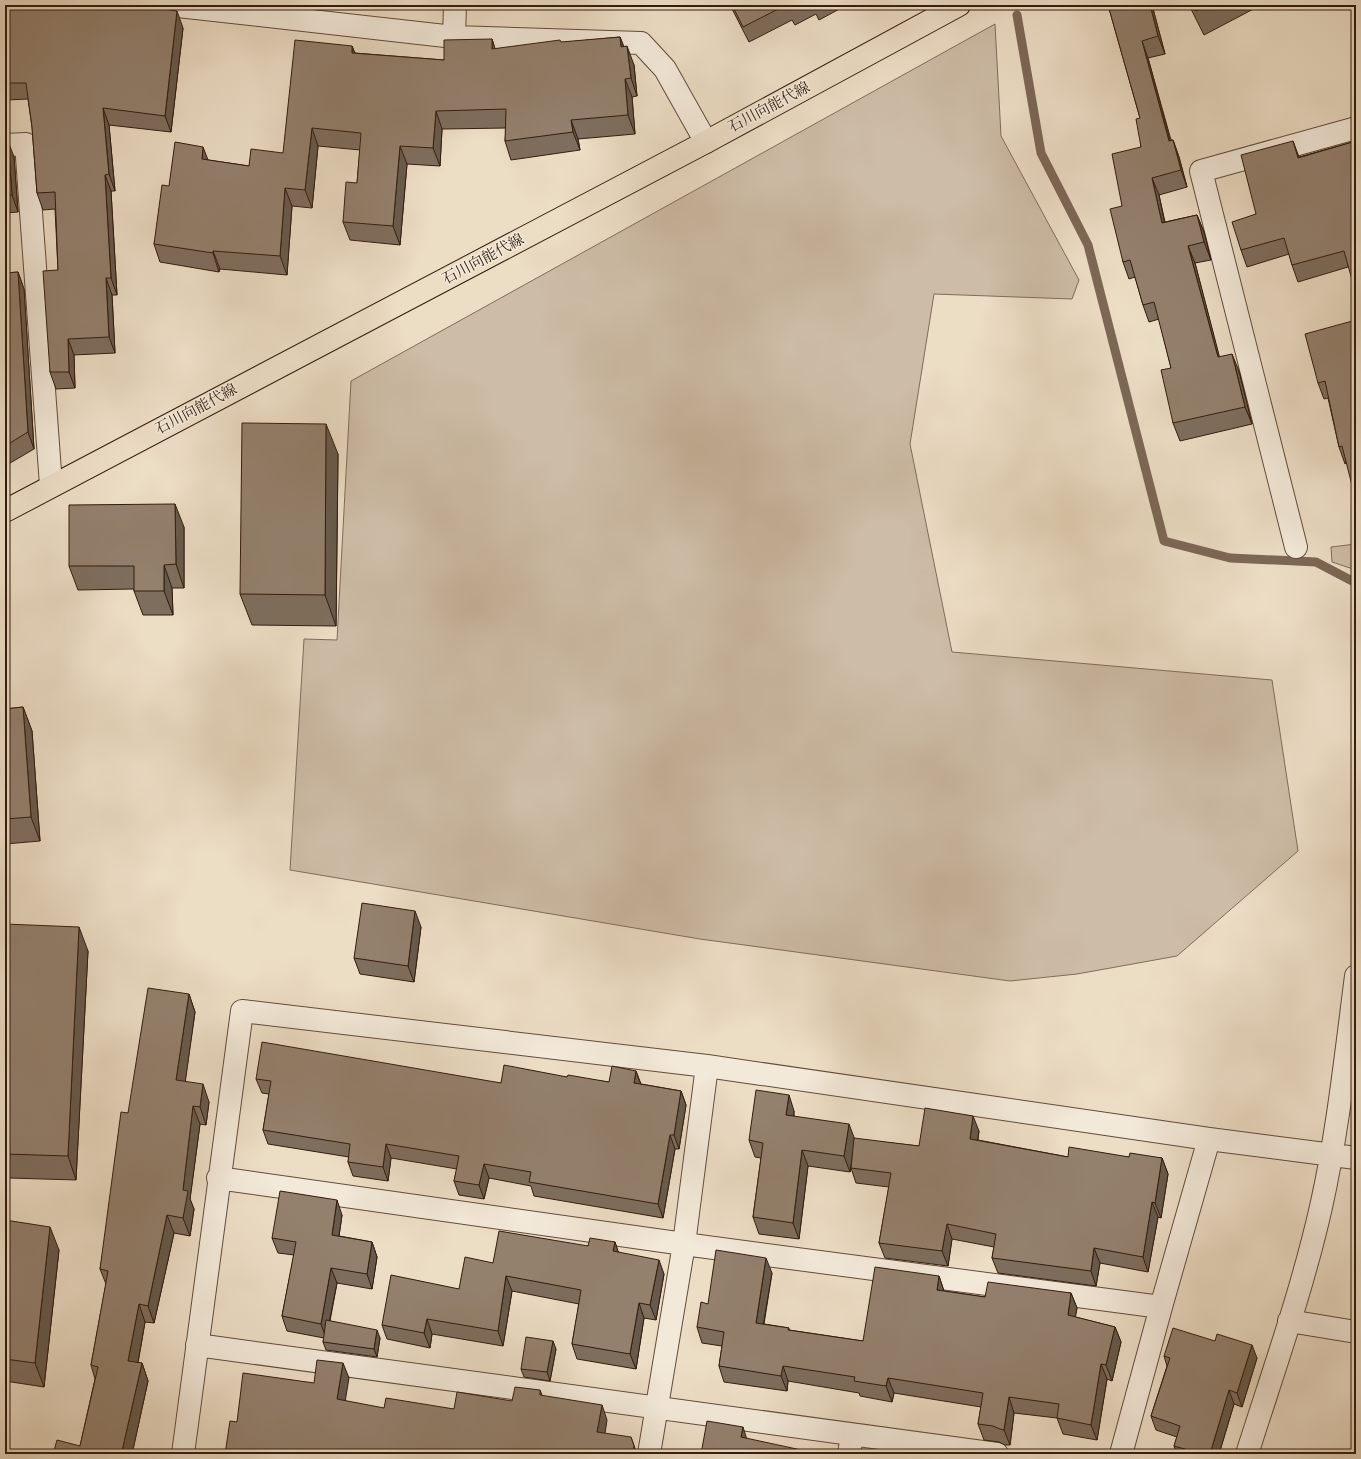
<svg xmlns="http://www.w3.org/2000/svg" width="1361" height="1459" font-family="'IM FELL DW Pica','Noto Serif JP',serif">
	<rect width="100%" height="100%" fill="#ecddc5"/>
	<filter id="stains"><feTurbulence type="fractalNoise" baseFrequency=".005" numOctaves="4"/><feColorMatrix values="0 0 0 0 .2 0 0 0 0 .09 0 0 0 0 .02 0 0 0 .5 -.17"/></filter>
	<radialGradient id="worn" r=".72"><stop offset=".6" stop-color="#630" stop-opacity="0"/><stop offset="1" stop-color="#630" stop-opacity=".3"/></radialGradient>
	<path fill="#cdbca6" stroke="#806c5a" d="M995,24L1001,136L1079,280L1072,299L934,294L910,444L952,652L1272,680L1298,851L1177,956L1077,974L1010,981L700,939L290,870L304,639L337,640L351,381Z
		M1356,544V570L1332,562L1331,547Z"/>
	<g fill="none" stroke-linecap="round" stroke-linejoin="round">
		<path stroke="#7c6856" stroke-width="9" d="M1017,15L1041,153L1088,245L1164,541L1230,558L1316,562L1356,583"/>
		<g stroke="#614c3b" stroke-width="24">
			<path id="minor" d="M169,5L454,37L641,43L665,69L706,142
				M454,37L455,5
				M5,145L26,144L51,485
				M1296,547L1201,171L1356,128
				M218,1178L684,1244L1161,1307
				M1289,1321L1356,1332
				M197,1345L997,1454
				M183,1454L242,1011L707,1066L1209,1139L1356,1158
				M649,1454L684,1244L707,1066
				M849,1454L852,1435
				M1121,1454L1161,1307L1209,1139
				M1247,1454C1273,1372 1302,1291 1321,1207C1338,1131 1346,1053 1356,976"/>
		</g>
		<g stroke="#331c0d" stroke-width="24">
			<path id="major" d="M5,511L706,142L959,5"/>
		</g>
		<use href="#minor" stroke="#f3e9d9" stroke-width="22"/>
		<use href="#major" stroke="#ecddc5" stroke-width="22"/>
	</g>
	<path fill="#7e6e5e" stroke="#331c0d" d="M5,5L183,28L171,132L109,125L115,191H111L117,295H112L115,353L74,355L75,388L56,389L50,372L58,270L55,209L43,210L37,193L32,127L28,99L5,100Z
		M730,5H845V6L819,20L816,14L795,25L792,20L749,42Z
		M1108,5H1152L1165,54L1148,58L1171,140H1173L1179,157L1187,187L1159,195L1165,222L1197,215L1204,232L1211,260L1195,263L1219,357L1239,371L1252,424L1180,441L1173,423L1171,368L1159,319L1149,322L1143,305L1135,277L1129,279L1123,262L1122,206L1141,147L1140,118Z
		M1189,5H1261L1204,35Z
		M620,37L624,47L634,65L637,96L632,97L635,134L578,139L580,150L511,160L505,141L506,128L442,129L440,166L407,164L400,245L350,240L343,222L357,183L360,150L318,146L312,208L292,206L287,275L220,269L219,272L160,262L154,244L169,186L208,160L249,166L283,153L352,46L355,53L444,60L492,39L495,49Z
		M5,140L14,157L18,212L5,213Z
		M1356,141L1348,267L1298,282L1292,265L1289,254L1247,267L1241,250L1256,214L1299,157Z
		M5,253L7,273L18,272L24,289L34,449L5,466Z
		M1356,320L1346,463L1345,464L1339,447L1328,398L1324,399L1318,383Z
		M338,454L336,626L252,625L240,594Z
		M184,527V588H172L173,615H143L134,591V589L78,590L69,566Z
		M23,707L32,731L40,841L5,844V709Z
		M5,924L88,951L76,1180L10,1178L5,1164Z
		M421,927L414,982L360,974L354,958Z
		M189,994L195,1012L185,1081L209,1102L206,1125L200,1124L190,1199L194,1209L190,1236L174,1233L154,1323L145,1322L138,1363H142L148,1381L132,1454H53L80,1446L95,1379L91,1365L106,1284L100,1269L128,1113Z
		M636,1071L641,1084L681,1091L686,1105L679,1149H675L663,1218L534,1196L531,1186L489,1178L484,1199L459,1195L454,1181L457,1169L391,1158L388,1181L353,1176L348,1162L349,1157L268,1144L263,1130L269,1094L262,1093L256,1079L501,1083L567,1077L609,1082Z
		M794,1111V1116L854,1139L919,1146L979,1131L978,1140L1068,1157H1129L1162,1158L1168,1174L1161,1218L1158,1217L1148,1272L1100,1263L1096,1286L998,1273L992,1258L994,1247L952,1239L948,1266L885,1258L879,1243L889,1187L856,1183L851,1168V1166L850,1172L808,1166L799,1239L759,1234L753,1217L761,1158L755,1157L749,1140Z
		M342,1215L339,1236L372,1242L377,1257L372,1289L337,1283L330,1321L380,1338L377,1357L326,1350L323,1342L324,1338L287,1331L282,1316L294,1255L278,1253L272,1238Z
		M5,1220L59,1250L44,1387L5,1381Z
		M615,1242L618,1252L664,1274L656,1320L644,1318L636,1369L577,1359L572,1344L579,1304L512,1291L503,1346L432,1334L430,1348L387,1339L382,1325L459,1289L493,1263L588,1246Z
		M772,1273L764,1324L789,1328V1330L863,1341L939,1276L944,1291L985,1297L1071,1293L1077,1308L1075,1317L1115,1327L1121,1342L1112,1381L1107,1379L1097,1440L1063,1434L1057,1418L1014,1413L1010,1445H1005L999,1442L984,1440L978,1424L981,1407L894,1393L892,1402L860,1396L859,1393L788,1381L787,1391L724,1382L719,1366L722,1346L702,1343L697,1327L708,1304Z
		M556,1349L550,1381L524,1377L521,1369Z
		M1164,1356L1257,1358L1242,1407L1234,1404L1219,1454H1177L1174,1446L1177,1437L1156,1430L1151,1416L1167,1366Z"/>
	<path fill="#675a4c" stroke="#331c0d" d="M1150,5H1152L1165,54L1158,36Z
		M177,11L183,28L171,132L165,116Z
		M620,37L627,55L621,47Z
		M492,39L498,58L492,49Z
		M1142,41L1148,58L1175,158L1169,141Z
		M352,46L359,65L352,53Z
		M627,46L634,65L637,96L631,78Z
		M625,79L632,97L635,134L628,115Z
		M103,108L109,125L115,191L109,174Z
		M436,111L442,129L440,166L433,148Z
		M571,120L578,139L580,150L573,132Z
		M312,128L318,146L312,208L305,190Z
		M1173,140L1179,157L1187,187L1181,170Z
		M8,141L14,157L18,212L12,195Z
		M1293,141L1299,157L1303,174L1298,158Z
		M400,146L407,164L400,245L393,226Z
		M203,147L210,165L202,159Z
		M105,175L111,191L117,295L111,278Z
		M1152,178L1159,195L1168,240L1162,223Z
		M285,188L292,206L287,275L280,256Z
		M1197,215L1204,232L1211,260L1204,242Z
		M1188,246L1195,263L1224,374L1218,357Z
		M213,251L220,269L219,272L213,253Z
		M5,253L8,290L5,282Z
		M18,272L24,289L34,449L28,432Z
		M106,278L112,295L115,353L109,337Z
		M68,339L74,355L75,388L69,372Z
		M1232,354L1239,371L1252,424L1245,407Z
		M326,424L338,454L336,626L325,595Z
		M175,504L184,527V588L176,564Z
		M164,565L172,588L173,615L164,591Z
		M23,707L32,731L40,841L31,817Z
		M415,911L421,927L414,982L408,966Z
		M79,927L88,951L76,1180L68,1156Z
		M189,994L195,1012L183,1098L176,1080Z
		M636,1071L641,1085L634,1083Z
		M203,1084L209,1102L206,1125L200,1107Z
		M681,1091L686,1105L679,1149L674,1135Z
		M789,1095L794,1111L792,1131L786,1115Z
		M193,1106L200,1124L190,1199L194,1209L190,1236L183,1218V1190Z
		M973,1116L979,1131L975,1154L970,1139Z
		M849,1124L855,1140L850,1172L844,1156Z
		M670,1135L675,1149L663,1218L658,1204Z
		M386,1144L391,1158L388,1181L383,1167Z
		M802,1150L808,1166L799,1239L793,1223Z
		M1162,1158L1168,1174L1161,1218L1155,1203Z
		M484,1164L489,1178L484,1199L479,1185Z
		M337,1200L342,1215L337,1250L332,1235Z
		M1152,1202L1158,1217L1148,1272L1143,1257Z
		M167,1215L174,1233L154,1323L148,1306Z
		M947,1224L952,1239L948,1266L942,1251Z
		M50,1227L59,1250L44,1387L35,1363Z
		M372,1242L377,1257L372,1289L367,1274Z
		M615,1242L620,1257L613,1251Z
		M1094,1248L1100,1263L1096,1286L1091,1271Z
		M766,1258L772,1273L761,1338L756,1323Z
		M659,1260L664,1274L656,1320L650,1305Z
		M331,1268L337,1283L326,1338L321,1324Z
		M506,1276L512,1291L503,1346L498,1331Z
		M939,1276L944,1291L937,1290Z
		M1071,1293L1077,1308L1073,1331L1068,1315Z
		M639,1303L644,1318L636,1369L630,1354Z
		M139,1304L145,1322L135,1379L128,1361Z
		M427,1319L432,1334L430,1348L424,1333Z
		M1115,1327L1121,1342L1112,1381L1106,1365Z
		M377,1330L380,1338L377,1357L374,1349Z
		M553,1341L556,1349L550,1381L547,1372Z
		M1252,1345L1257,1358L1242,1407L1237,1393Z
		M142,1363L148,1381L132,1454H123L122,1451Z
		M343,1363L349,1378L343,1414L337,1399Z
		M1101,1364L1107,1379L1097,1440L1091,1425Z
		M783,1366L788,1381L787,1391L781,1376Z
		M888,1378L894,1393L892,1402L886,1386Z
		M540,1390L546,1405L540,1395Z
		M1229,1390L1234,1404L1219,1454H1210Z
		M1009,1397L1014,1413L1010,1445L1004,1430Z
		M602,1405L607,1420L603,1447L597,1432Z
		M743,1427L748,1443L741,1437Z
		M631,1437L637,1454H632Z"/>
	<path fill="#93806d" stroke="#331c0d" d="M5,5H140L177,11L165,116L103,108L109,174L105,175L111,278H106L109,337L68,339L69,372H50L43,271L58,270L55,192L37,193L32,127L26,83H5Z
		M732,5H786L743,27Z
		M787,5H798L789,10Z
		M1108,5H1150L1158,36L1142,41L1169,141L1173,140L1181,170L1152,178L1162,223L1197,215L1204,242L1188,246L1218,357L1232,354L1245,407L1173,423L1161,370L1171,368L1154,302L1143,305L1130,260L1123,262L1110,209L1122,206L1112,154L1141,147L1136,119L1140,118Z
		M1192,5H1207L1196,11Z
		M620,37L621,47L627,46L631,78L625,79L628,115L571,120L573,132L505,141L506,109L436,111L433,148L400,146L393,226L343,222L346,182L357,183L361,133L312,128L305,190L285,188L280,256L213,251V253L154,244L162,185L169,186L175,142L203,147L202,159L249,166L251,149L283,153L295,40L352,46V53L444,60V40L492,39V49L560,40L561,42Z
		M5,140L8,141L12,195L5,196Z
		M1293,141L1298,158L1356,141V294L1344,251L1292,265L1284,238L1241,250L1232,222L1256,214L1241,155Z
		M18,272L28,432L5,446V273Z
		M1356,320V501L1342,446L1339,447L1325,381L1318,383L1305,334Z
		M242,423L326,424L325,595L240,594Z
		M175,504L176,564L164,565V591H134V566H69V505Z
		M23,707L31,817L5,819V709Z
		M362,903L415,911L408,966L354,958Z
		M5,924L79,927L68,1156L5,1154Z
		M148,988L189,994L176,1080L203,1084L200,1107L193,1106L183,1190L188,1191L183,1218L167,1215L148,1306L139,1304L128,1361L142,1363L122,1451H120L119,1454H53L57,1440L80,1446L98,1367L91,1365L108,1271L100,1269L121,1112L128,1113Z
		M262,1042L501,1083L504,1065L567,1077L568,1075L609,1082L612,1066L636,1071L634,1083L681,1091L674,1135H670L658,1204L529,1182L531,1172L484,1164L479,1185L454,1181L459,1156L386,1144L383,1167L348,1162L350,1144L263,1130L271,1081L256,1079Z
		M756,1090L789,1095L786,1115L849,1124L844,1156L802,1150L793,1223L753,1217L763,1143L749,1140Z
		M925,1108L973,1116L970,1139L1068,1157L1069,1147L1129,1157L1130,1153L1162,1158L1155,1203L1152,1202L1143,1257L1094,1248L1091,1271L992,1258L996,1234L947,1224L942,1251L879,1243L891,1173L851,1168L854,1138L919,1146Z
		M280,1191L337,1200L332,1235L372,1242L367,1274L331,1268L321,1324L282,1316L296,1242L272,1238Z
		M5,1220L50,1227L35,1363L5,1359Z
		M499,1231L588,1246L590,1238L615,1242L613,1251L659,1260L650,1305L639,1303L630,1354L572,1344L581,1290L506,1276L498,1331L427,1319L424,1333L382,1325L391,1275L459,1289L465,1257L493,1263Z
		M716,1250L766,1258L756,1323L789,1328L788,1330L863,1341L875,1267L939,1276L937,1290L985,1297L988,1282L1071,1293L1068,1315L1115,1327L1106,1365L1101,1364L1091,1425L1057,1418L1059,1404L1009,1397L1004,1430L1000,1429L993,1426L978,1424L983,1393L888,1378L886,1386L854,1381L855,1377L783,1366L781,1376L719,1366L724,1332L697,1327L701,1302L708,1304Z
		M326,1320L377,1330L374,1349L323,1342Z
		M1173,1328L1215,1341L1217,1334L1252,1345L1237,1393L1229,1390L1210,1454H1202L1174,1446L1180,1426L1151,1416L1170,1358L1164,1356Z
		M526,1337L553,1341L547,1372L521,1369Z
		M317,1360L343,1363L337,1399L384,1408L386,1398L454,1409L457,1392L512,1401L515,1387L540,1390V1395L602,1405L597,1432L631,1437L634,1446L632,1454H225L230,1421L237,1422L243,1373L314,1383Z
		M707,1421L743,1427L741,1437L820,1454H701Z"/>
	<g text-anchor="middle" stroke-width="3" stroke-linejoin="round" paint-order="stroke">
		<g font-size="15" fill="#331c0d" stroke="#f3e9d9">
			<text transform="translate(769 107) rotate(-28)" y="5">石川向能代線</text>
			<text transform="translate(483 259) rotate(-28)" y="5">石川向能代線</text>
			<text transform="translate(196 409) rotate(-28)" y="5">石川向能代線</text>
		</g>
	</g>
	<rect width="1361" height="1459" fill="none" stroke="#ecddc5" stroke-width="20"/>
	<rect x="6" y="6" width="1349" height="1447" fill="none" stroke="#331c0d" stroke-width="2"/>
	<rect x="10" y="10" width="1341" height="1439" fill="none" stroke="#331c0d"/>
	<rect width="100%" height="100%" filter="url(#stains)"/>
	<rect width="100%" height="100%" fill="url(#worn)"/>
</svg>
